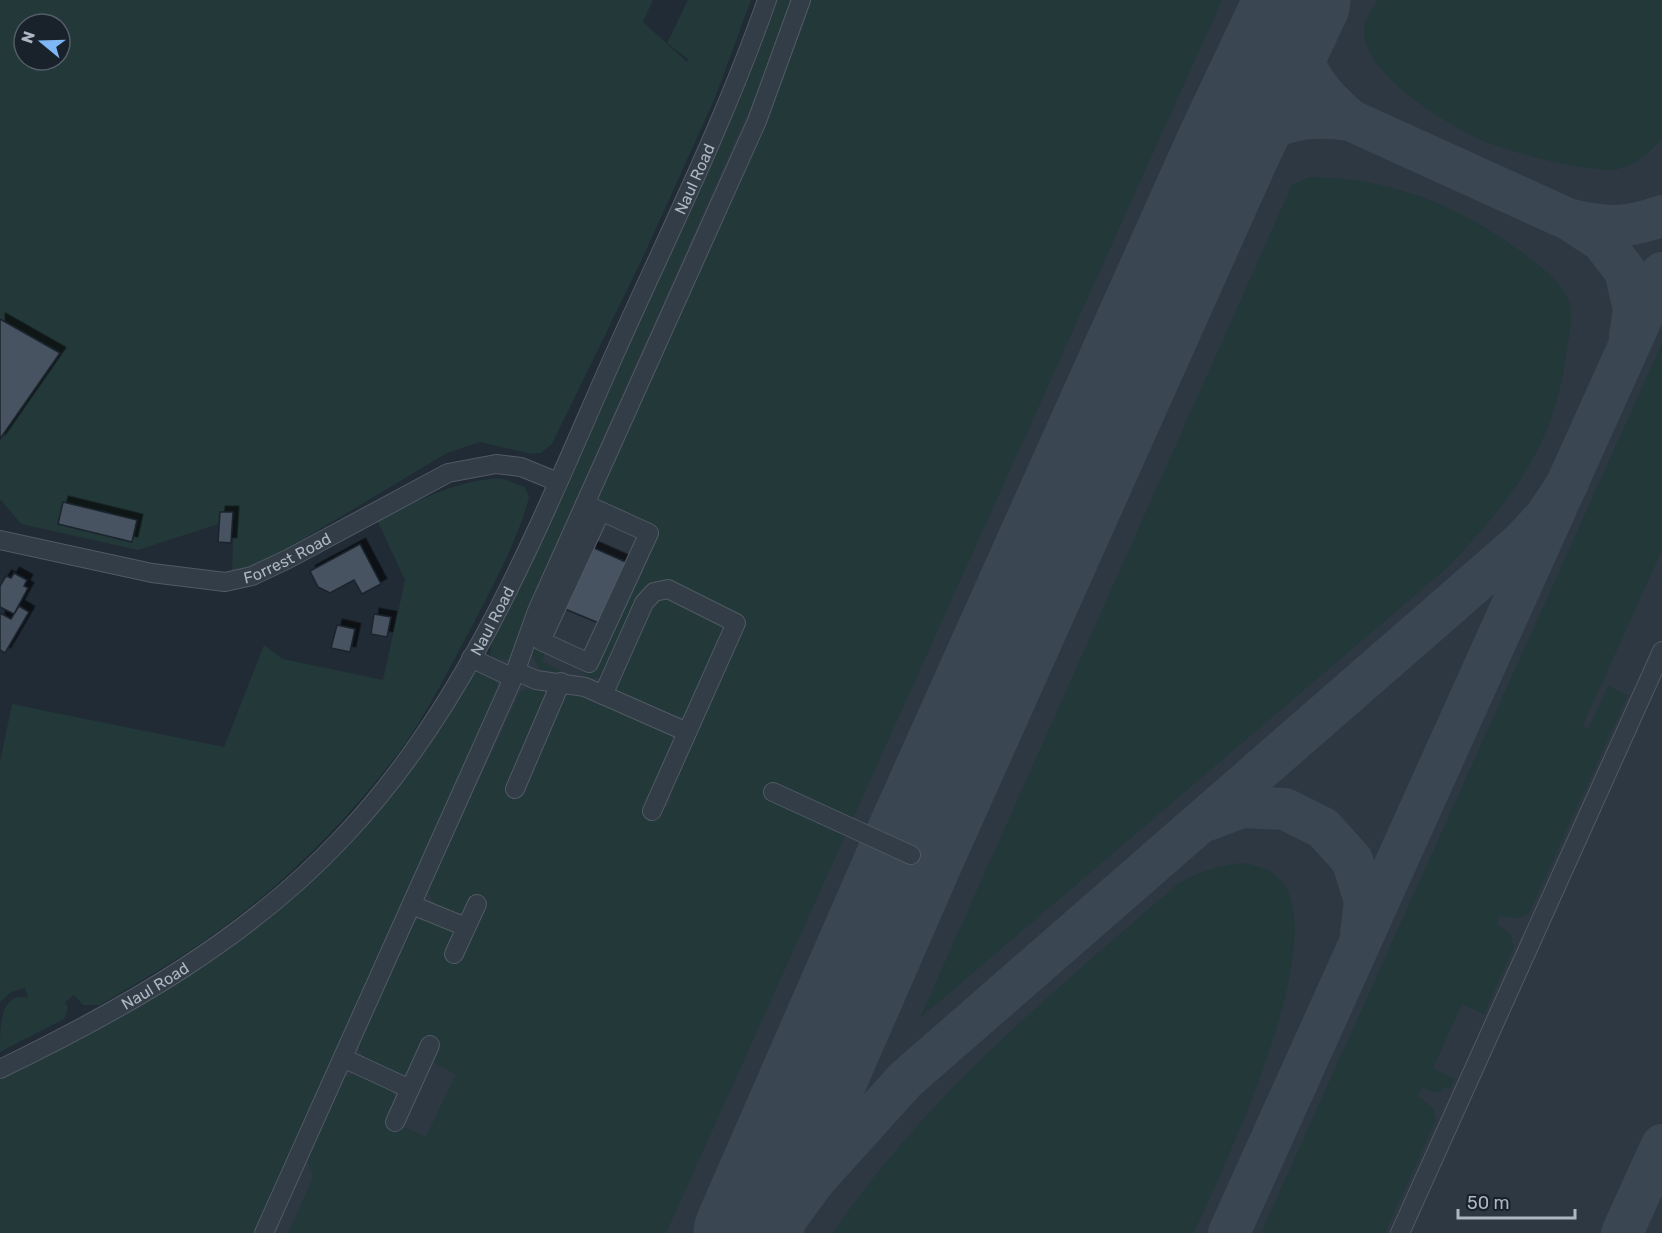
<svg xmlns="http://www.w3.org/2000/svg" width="1662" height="1233" font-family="Rubik,sans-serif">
	<defs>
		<filter id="shadow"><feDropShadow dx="5.5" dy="-5.5" stdDeviation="0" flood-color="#0009"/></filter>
	</defs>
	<rect width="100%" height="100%" fill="#202b36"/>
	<path fill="#2d3843" d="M785,0H1662V1233H234L524,601Z"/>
	<path fill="#233838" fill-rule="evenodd" d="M0,0H653L643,22L687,62L688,59L667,43L688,0H751L715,98L643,257L552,444L541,453L532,454L480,442L447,453L290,547L251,567L232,571L234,519L138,550L21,524L0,499ZM24,24H60V60H24Z
		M772,0H792L765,74L528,606L510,659L495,660L490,655L492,635C596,428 684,214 772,0Z
		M812,0H1222L666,1233H288L313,1178L307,1159L343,1078L355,1073L391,1089L397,1104L391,1121L426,1137L456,1074L431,1062C421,1066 409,1073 399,1075C384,1076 360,1060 358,1045L414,922L422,916L454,930L468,911C452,919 431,907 428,890L520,692C563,673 629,714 668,731L675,743L659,812C669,808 674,801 668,790L745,618L671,583L654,582L642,594L604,674L598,678H588L573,663L594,670L658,530L599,503L597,499L770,114Z
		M1377,0H1662V138C1650,152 1636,165 1618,169C1591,174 1505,151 1479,139C1445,123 1361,73 1364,29C1364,21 1373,8 1377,0Z
		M1309,177C1376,178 1432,195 1489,230C1512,245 1560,275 1569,302C1574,314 1569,335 1567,348C1555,446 1514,496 1449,566L920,1018L1292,185Z
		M1662,343V550L1582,727L1588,729L1608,686L1628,695L1529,913L1516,919L1500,915L1496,924L1510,933L1514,947L1484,1014L1462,1004L1433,1068L1455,1079L1450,1089L1444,1087L1442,1092H1434L1422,1088L1418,1096L1433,1108L1436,1120L1385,1233H1261Z
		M501,478L525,487L529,497C521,533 490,592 472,626C450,667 429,710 402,748C344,826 271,898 189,951C160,970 130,987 100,1005H83L74,995L65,1002L68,1008L64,1019L0,1052C0,1026 0,991 28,998L25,988L11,992L0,1002V762L12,704L224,747L264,645L283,659L383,680L405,580L377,520C418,501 456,480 501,478Z
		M669,597L718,620L723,630L690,716H675L614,689L648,611L656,602Z
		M535,644L546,649L542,661L566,674L539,669L532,654Z
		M477,671H485L496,680L499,687L253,1233H0V1080L116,1018L262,922Z
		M1241,863C1258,865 1274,870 1284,885C1328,950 1224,1166 1194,1233H833C926,1096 1054,991 1178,884C1199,872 1217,866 1241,863Z"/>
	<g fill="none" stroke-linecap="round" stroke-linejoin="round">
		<path stroke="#3a4652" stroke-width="42" d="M1292,15C1303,67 1308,84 1350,120L1570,220L1602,241L1625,271L1634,309L1630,336
			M1228,148C1277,126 1293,112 1350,120
			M1571,220C1608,229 1627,228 1662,216
			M1208,820L1242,807L1285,809L1323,828L1352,860L1365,901L1361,934
			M776,1233L814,1181L905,1080L1523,541L1546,516L1568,483
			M1229,1233L1662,273
			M1622,1233L1662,1145"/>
		<path stroke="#3a4652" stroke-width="105" d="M746,1233L911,855L1228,148L1298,0"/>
	</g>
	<path fill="#465260" stroke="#1b242d" stroke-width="1.5" filter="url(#shadow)" d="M0,319L60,353L0,439Z
		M63,502L137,520L132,542L58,524Z
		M220,512H233L231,543L218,542Z
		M360,544L381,584L362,594L354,580L330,593L318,587L310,571Z
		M592,547L628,563L601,624L565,609Z
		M14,573L27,580L24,586L28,588L14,614L0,607V586L6,576L11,578Z
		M19,606L29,612L5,653L0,650V613L11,619Z
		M374,614L391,617L387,637L371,634Z
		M337,625L355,629L350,652L331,648Z"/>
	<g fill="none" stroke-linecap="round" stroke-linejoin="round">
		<g stroke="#515a65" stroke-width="20">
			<g id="minor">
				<path d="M585,504L649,533L589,663L541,641L601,511"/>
				<path id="s1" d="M0,540L152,573L225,582L252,576L288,559L448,473L496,464L521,467L558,482"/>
				<path d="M471,658L513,678"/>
				<path d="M516,671L536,680L585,687L687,732"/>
				<path d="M603,695L644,603L654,592L668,589L736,623L652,811"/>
				<path d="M515,789L561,682"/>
				<path d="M773,792L911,855"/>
				<path d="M412,905L466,927"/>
				<path d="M454,954L477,904"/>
				<path d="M343,1058L410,1089"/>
				<path id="s2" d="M0,1069C124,1009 248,939 343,837C472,702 541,519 616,351C668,235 725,120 767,0"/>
				<path d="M395,1122L430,1045"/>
				<path d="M264,1233L513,678L537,611L757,121L801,0"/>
				<path d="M1400,1233L1662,651"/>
			</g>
		</g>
		<use href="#minor" stroke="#333d47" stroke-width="18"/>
	</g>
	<g text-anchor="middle" stroke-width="4.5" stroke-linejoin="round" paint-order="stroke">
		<g font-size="16" fill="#adb7c4" stroke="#19222b">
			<text dy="6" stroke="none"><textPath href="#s2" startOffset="1166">Naul Road</textPath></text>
			<text dy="6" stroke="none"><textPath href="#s1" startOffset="296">Forrest Road</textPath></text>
			<text dy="6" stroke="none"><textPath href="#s2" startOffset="680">Naul Road</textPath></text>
			<text dy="6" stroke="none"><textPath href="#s2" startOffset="176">Naul Road</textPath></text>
		</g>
	</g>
	<g transform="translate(42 42) rotate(289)"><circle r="28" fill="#19222b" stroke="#545e68" stroke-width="1.5"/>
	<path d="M0-4.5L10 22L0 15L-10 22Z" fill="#7fb6f6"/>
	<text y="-9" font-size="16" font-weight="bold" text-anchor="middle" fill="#adb7c4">N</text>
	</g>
	<path d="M1458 1209v9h117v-9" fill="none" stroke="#adb7c4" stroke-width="3"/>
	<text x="1467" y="1209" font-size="18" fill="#adb7c4" stroke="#19222b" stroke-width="4.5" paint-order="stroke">50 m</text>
</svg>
